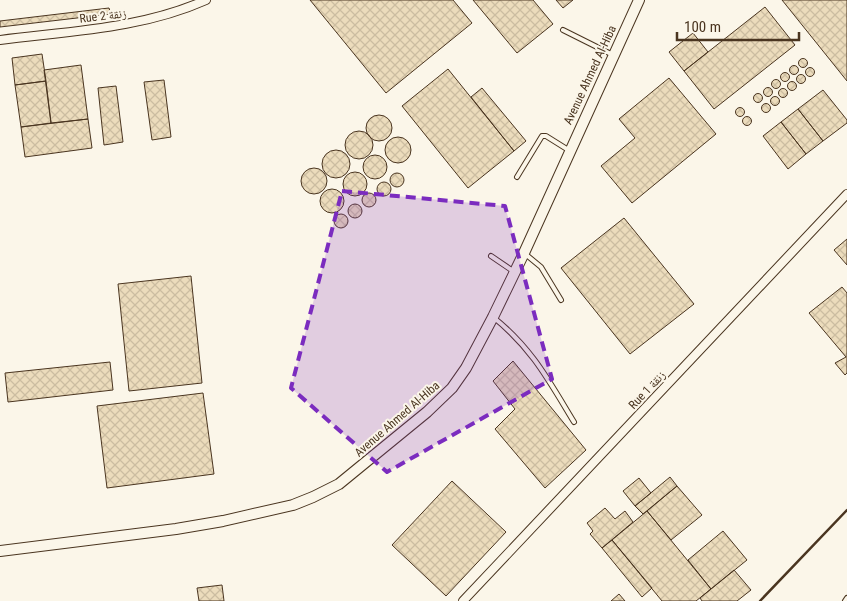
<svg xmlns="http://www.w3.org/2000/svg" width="847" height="601" font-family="'Roboto Condensed','Noto Naskh Arabic',sans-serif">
	<defs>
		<pattern id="building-cross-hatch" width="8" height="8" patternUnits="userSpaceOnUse" patternTransform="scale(1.25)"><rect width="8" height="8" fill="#ecdcbc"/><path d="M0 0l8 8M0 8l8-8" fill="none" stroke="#ccbda1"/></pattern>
	</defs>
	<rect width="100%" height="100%" fill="#fbf6e9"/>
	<path fill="url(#building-cross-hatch)" stroke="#4a3520" d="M310,0H453L472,23L386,93Z
		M473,0H533L553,24L517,53Z
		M556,0H573L563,8Z
		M782,0H847V81Z
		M765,7L795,45L714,109L684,71Z
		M109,8L111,14L0,27V21Z
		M693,33L708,52L684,71L669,52Z
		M42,54L46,81L15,85L12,58Z
		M798.5 63a4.5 4.5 0 1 1 9 0a4.5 4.5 0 1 1-9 0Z
		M81,65L88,119L51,123L44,70Z
		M789.5 70a4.5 4.5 0 1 1 9 0a4.5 4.5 0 1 1-9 0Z
		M805.5 72a4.5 4.5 0 1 1 9 0a4.5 4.5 0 1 1-9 0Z
		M448,69L514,151L468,188L402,106Z
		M780.5 77a4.5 4.5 0 1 1 9 0a4.5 4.5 0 1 1-9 0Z
		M796.5 79a4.5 4.5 0 1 1 9 0a4.5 4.5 0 1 1-9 0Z
		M669,78L716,134L632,203L601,166L635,138L619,119Z
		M771.5 84a4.5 4.5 0 1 1 9 0a4.5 4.5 0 1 1-9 0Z
		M164,80L171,137L152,140L144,82Z
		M46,81L51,123L21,127L15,85Z
		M787.5 86a4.5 4.5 0 1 1 9 0a4.5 4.5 0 1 1-9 0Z
		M116,86L123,142L104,145L98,88Z
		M763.5 92a4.5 4.5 0 1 1 9 0a4.5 4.5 0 1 1-9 0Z
		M482,88L526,141L514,151L471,97Z
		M778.5 93a4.5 4.5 0 1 1 9 0a4.5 4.5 0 1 1-9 0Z
		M823,90L847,120V123L823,141L798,109Z
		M753.5 98a4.5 4.5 0 1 1 9 0a4.5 4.5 0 1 1-9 0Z
		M770.5 101a4.5 4.5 0 1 1 9 0a4.5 4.5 0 1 1-9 0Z
		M761.5 108a4.5 4.5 0 1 1 9 0a4.5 4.5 0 1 1-9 0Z
		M735.5 112a4.5 4.5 0 1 1 9 0a4.5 4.5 0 1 1-9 0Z
		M798,109L823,141L806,154L781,122Z
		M366 128a13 13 0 1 1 26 0a13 13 0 1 1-26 0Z
		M742.5 121a4.5 4.5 0 1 1 9 0a4.5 4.5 0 1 1-9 0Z
		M88,119L92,148L25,157L21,127Z
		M781,122L806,154L788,169L763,136Z
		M345 145a14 14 0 1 1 28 0a14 14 0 1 1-28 0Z
		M385 150a13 13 0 1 1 26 0a13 13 0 1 1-26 0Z
		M322 164a14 14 0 1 1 28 0a14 14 0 1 1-28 0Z
		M363 167a12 12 0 1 1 24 0a12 12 0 1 1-24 0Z
		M301 181a13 13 0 1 1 26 0a13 13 0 1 1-26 0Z
		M343 184a12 12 0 1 1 24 0a12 12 0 1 1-24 0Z
		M390 180a7 7 0 1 1 14 0a7 7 0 1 1-14 0Z
		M377 189a7 7 0 1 1 14 0a7 7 0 1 1-14 0Z
		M320 201a12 12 0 1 1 24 0a12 12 0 1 1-24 0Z
		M362 200a7 7 0 1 1 14 0a7 7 0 1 1-14 0Z
		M348 211a7 7 0 1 1 14 0a7 7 0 1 1-14 0Z
		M334 221a7 7 0 1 1 14 0a7 7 0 1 1-14 0Z
		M624,218L694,304L630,354L561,268Z
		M847,239V265L834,250Z
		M191,276L202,383L129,391L118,284Z
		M842,287L847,293V373L845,375L835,363L846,357L809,313Z
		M513,361L586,450L545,488L495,429L515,409L493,381Z
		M110,362L113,390L8,402L5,373Z
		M203,393L214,474L107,488L97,406Z
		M670,477L677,486L643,514L635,506Z
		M639,478L651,493L635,506L623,491Z
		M452,481L506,532L446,596L392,545Z
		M677,486L702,515L671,540L647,511Z
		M605,508L615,519L625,511L633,522L602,548L590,534L593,531L587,523Z
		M647,511L711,589L696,601H662L612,540Z
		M723,531L747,560L711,589L688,560Z
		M612,540L652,588L642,597L602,548Z
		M734,570L751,590L737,601H702L700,598Z
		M222,585L224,601H199L197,588Z
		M619,594L625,601H611Z"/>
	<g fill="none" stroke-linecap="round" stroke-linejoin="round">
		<g stroke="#4a3520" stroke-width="6">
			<path id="lane" d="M563,30L613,55
				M517,177L542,136H546L570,151
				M524,253L541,267L561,300
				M491,256L513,271
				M493,317C532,348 549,381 574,422
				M845,601L847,598"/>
		</g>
		<g stroke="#4a3520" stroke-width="10">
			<path id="street" d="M0,40C70,31 141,29 206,0
				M463,601L847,194"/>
		</g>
		<g stroke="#4a3520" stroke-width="12">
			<path id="secondary" d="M0,551L176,529L223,521L293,505L313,497L339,484L427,412L452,388L466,368L493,317L524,253L639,0"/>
		</g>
		<use href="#lane" stroke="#fbf6e9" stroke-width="4"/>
		<use href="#street" stroke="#fbf6e9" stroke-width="8"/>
		<use href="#secondary" stroke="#fbf6e9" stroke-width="10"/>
		<path stroke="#4a3520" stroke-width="2.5" d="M760,601L847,510"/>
	</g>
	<path fill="#7b2cbf" fill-opacity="0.2" stroke="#7b2cbf" stroke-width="4" stroke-dasharray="10 6" stroke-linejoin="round" d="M342,191L505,206L552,379L387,472L291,388Z"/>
	<g text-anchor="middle" stroke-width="4" stroke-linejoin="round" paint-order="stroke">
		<g font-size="12" fill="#4a3520" stroke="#fbf6e9">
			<text transform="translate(103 16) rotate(-7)" y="4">Rue 2 زنقة</text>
			<text transform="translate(590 75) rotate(-65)" y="4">Avenue Ahmed Al-Hiba</text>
			<text transform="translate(647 390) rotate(-47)" y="4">Rue 1 زنقة</text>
			<text transform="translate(397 419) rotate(-41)" y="4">Avenue Ahmed Al-Hiba</text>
		</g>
	</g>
	<path d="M677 32v8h122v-8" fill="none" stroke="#4a3520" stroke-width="2.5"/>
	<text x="684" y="32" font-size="15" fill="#4a3520" stroke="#fbf6e9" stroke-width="4" paint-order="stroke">100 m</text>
</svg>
